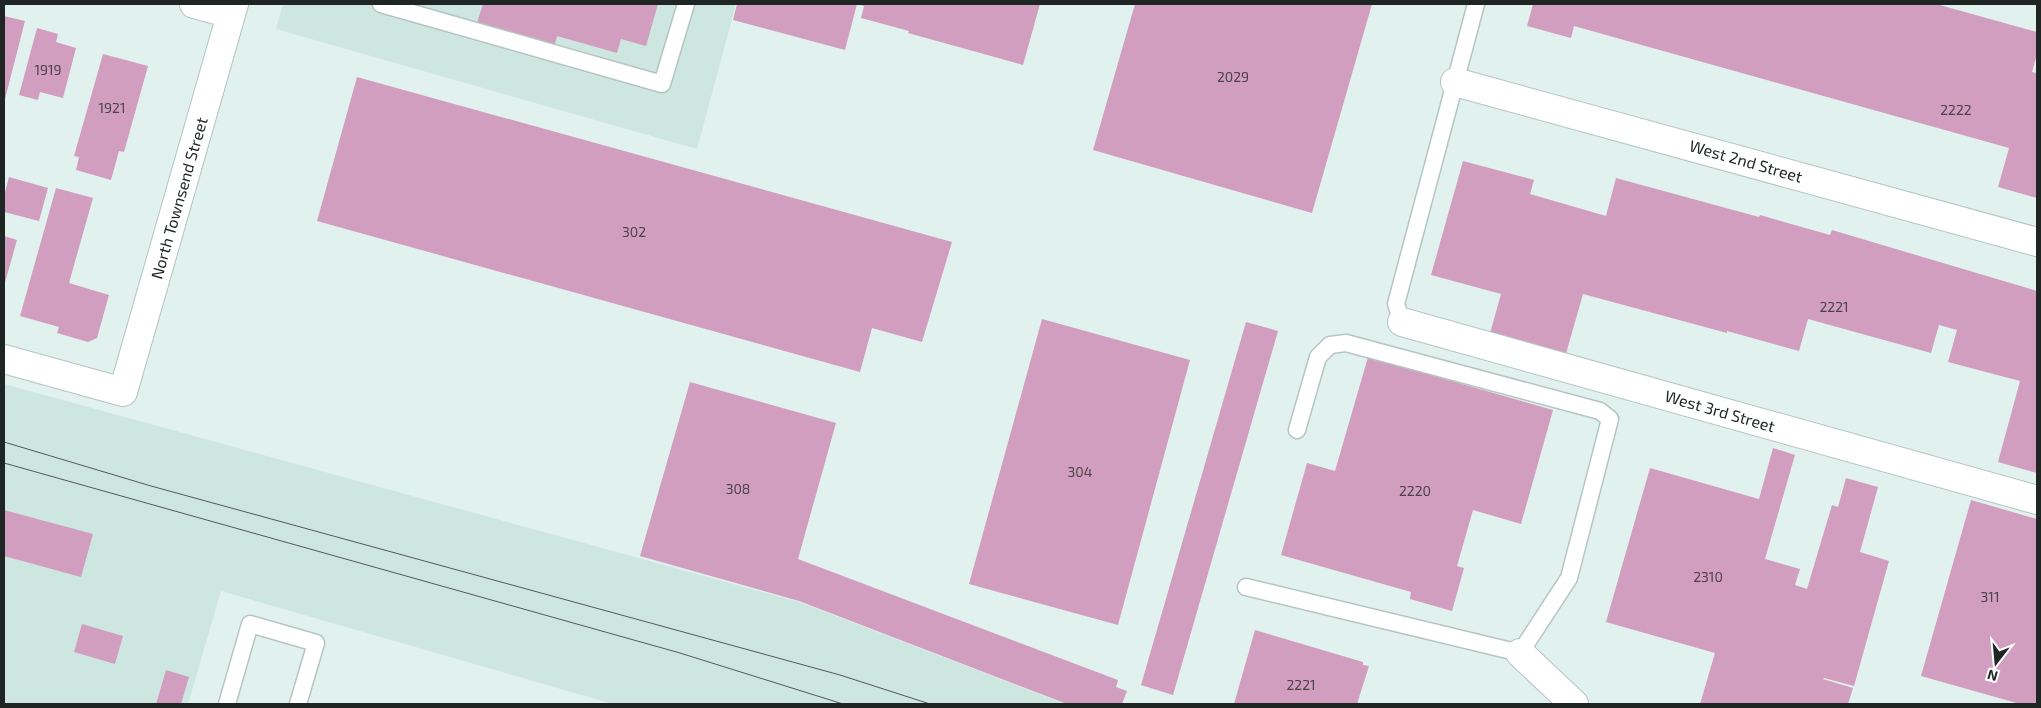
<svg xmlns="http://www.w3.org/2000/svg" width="2041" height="708" font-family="'Exo 2',sans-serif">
	<rect width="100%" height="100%" fill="#e1f1ed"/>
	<path fill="#cde6df" d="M283,4H736L697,149L276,29Z
		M4,384L799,602L1065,704H613L221,591L188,704H4Z"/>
	<path fill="#d29ec0" d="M483,4H658L646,46L621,39L617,53L557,36L554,48L476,26Z
		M737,4H857L845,50L733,20Z
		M857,4H1040L1023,65L908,33L909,31L861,18L864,6Z
		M1135,4H1372L1312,213L1093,150Z
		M1533,4H1936L2037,32V54L2032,72L2037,73V198L1998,187L2009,148L1574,26L1571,38L1527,26Z
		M4,16L25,21L4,103Z
		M37,28L58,34L56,42L76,48L63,98L40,92L38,100L19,95Z
		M103,54L148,66L124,152L119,151L111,180L76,170L79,157L74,156Z
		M357,77L952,242L922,342L872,328L860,372L317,221Z
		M1463,161L1534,180L1530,194L1606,216L1616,178L1759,217L1760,215L1830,235L1832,230L2037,291V473L1998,462L2020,381L1948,362L1957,330L1939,325L1931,353L1808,319L1799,351L1727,331V333L1583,294L1565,357L1489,337L1501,294L1431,275Z
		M9,177L48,188L39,221L4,212V196Z
		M56,188L93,198L69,283L109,295L97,338L88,342L57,333L59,327L20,316Z
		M4,236L17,240L4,286Z
		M1042,319L1190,360L1118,625L969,584Z
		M1246,322L1278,331L1173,695L1141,685Z
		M1368,357L1553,410L1521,524L1473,510L1457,566L1464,568L1452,611L1410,599L1411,592L1281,555L1307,463L1335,471Z
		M690,382L836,423L798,559L1118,680L1116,687L1127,691L1122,704H1067L799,601L640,556Z
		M1773,448L1795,455L1765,559L1800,569L1795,585L1807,589L1832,505L1838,507L1846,478L1878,487L1860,552L1889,561L1854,686L1824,678L1823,679L1853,688L1848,704H1700L1715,653L1606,622L1650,468L1759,499Z
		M1971,500L2037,519V704H2020L1921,676Z
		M4,510L93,534L81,577L4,556Z
		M82,624L123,636L115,664L74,652Z
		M1255,630L1363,662V665L1369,666L1357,704H1234Z
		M166,670L189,677L181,704H156Z"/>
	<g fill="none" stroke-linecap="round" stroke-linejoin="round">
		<g stroke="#b6c5c1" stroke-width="19">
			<path id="service" d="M381,4L662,84L686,4
				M1402,322L1396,304L1476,4
				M1246,587L1520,653L1569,578L1610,419L1600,411L1346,343L1330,345L1318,357L1297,430
				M227,704L250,624L316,643L298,704"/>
		</g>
		<g stroke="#b6c5c1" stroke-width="30">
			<path id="minor" d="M194,4L231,14
				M1455,82L2037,242
				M1402,322L2037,500
				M4,359L123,392L234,4
				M1520,653L1574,704"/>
		</g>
		<use href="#service" stroke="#fff" stroke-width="16"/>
		<use href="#minor" stroke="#fff" stroke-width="28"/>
		<path stroke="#525a58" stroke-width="1" d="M4,442L151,486L840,675L930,704
			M4,463L680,653L843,704"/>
	</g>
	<g text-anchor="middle" stroke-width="4" stroke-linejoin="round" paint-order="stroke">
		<g font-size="14" fill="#4c434a">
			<text x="48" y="75">1919</text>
			<text x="1233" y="82">2029</text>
			<text x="112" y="113">1921</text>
			<text x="1956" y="115">2222</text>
			<text x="634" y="237">302</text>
			<text x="1834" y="312">2221</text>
			<text x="1080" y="477">304</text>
			<text x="738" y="494">308</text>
			<text x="1415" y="496">2220</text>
			<text x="1708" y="582">2310</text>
			<text x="1990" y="602">311</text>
			<text x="1301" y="690">2221</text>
		</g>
		<g font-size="16" fill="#1f2523" stroke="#fff">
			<text transform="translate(1746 161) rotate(16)" y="6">West 2nd Street</text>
			<text transform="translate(179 198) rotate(-74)" y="6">North Townsend Street</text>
			<text transform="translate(1720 411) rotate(16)" y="6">West 3rd Street</text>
		</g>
	</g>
	<rect width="2041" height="708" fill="none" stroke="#1f2523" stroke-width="10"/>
	<g transform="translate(1996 663) rotate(196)" stroke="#ffffff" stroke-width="4" paint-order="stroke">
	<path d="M0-4L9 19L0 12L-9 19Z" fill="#1f2523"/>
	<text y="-8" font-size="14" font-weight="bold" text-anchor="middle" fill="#1f2523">N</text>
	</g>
</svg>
